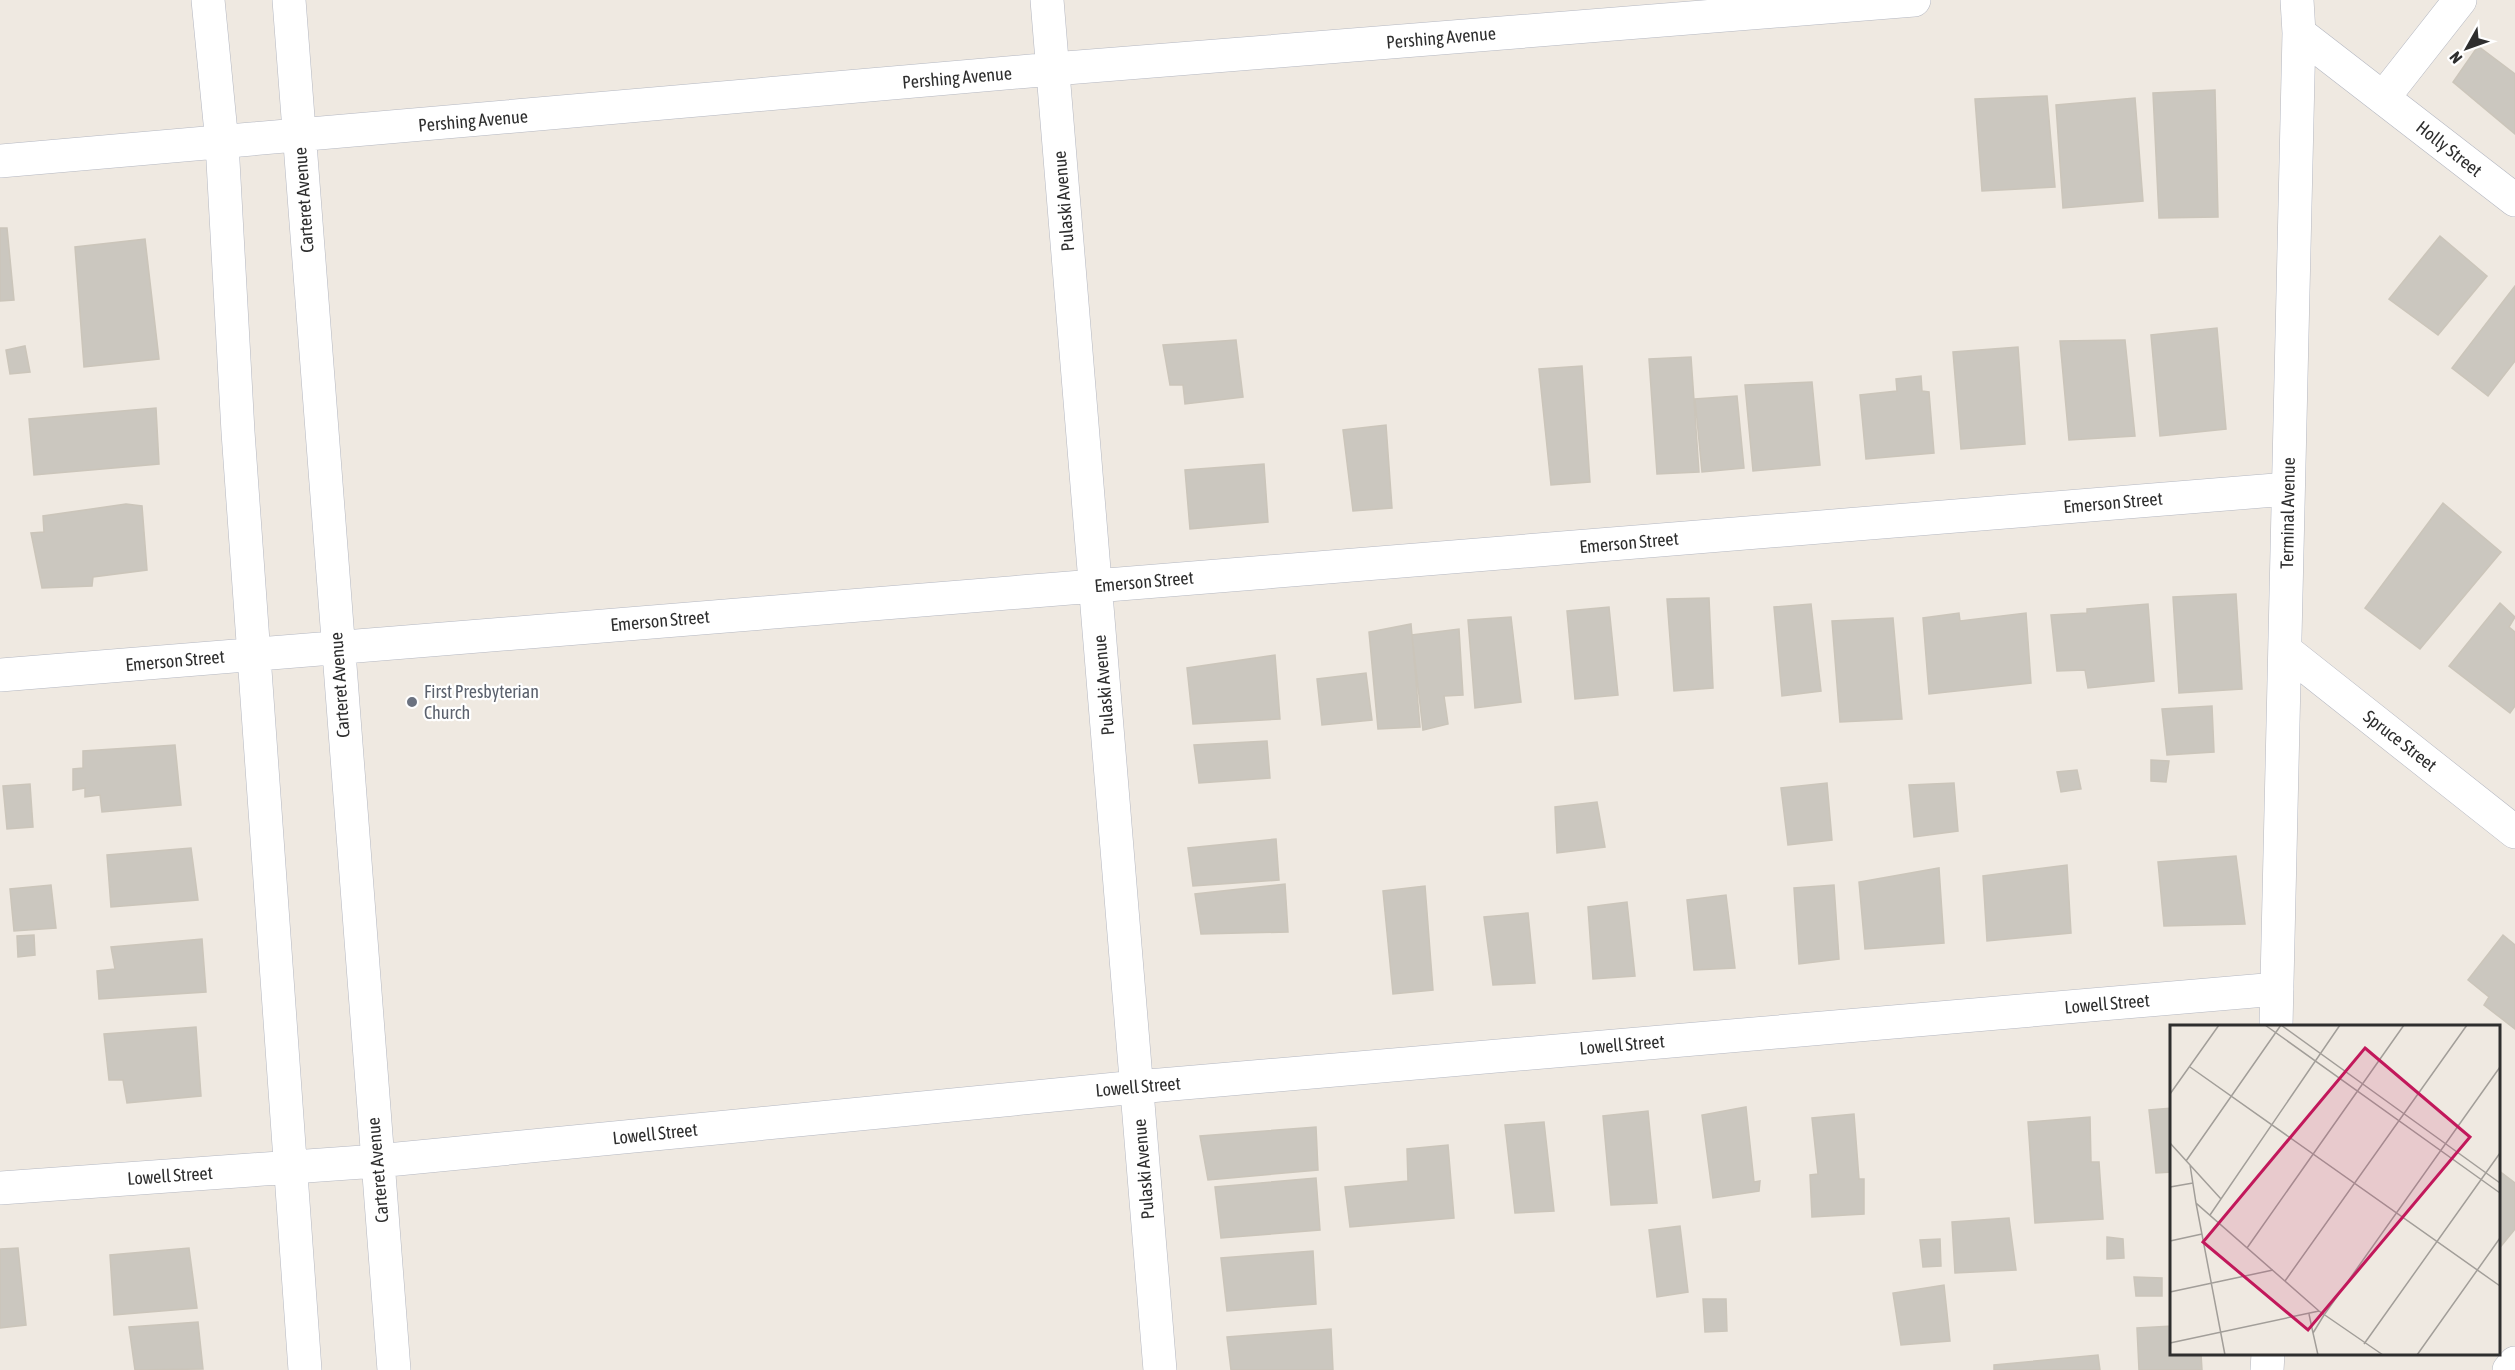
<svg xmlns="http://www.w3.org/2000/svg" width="2515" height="1370" font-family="'Asap Condensed',sans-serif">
	<rect width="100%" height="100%" fill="#efe9e1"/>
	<path fill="#cbc7bf" stroke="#cbc5ba" stroke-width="1.5" d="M2478,46L2515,74V134L2453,82Z
		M2215,90L2218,217L2159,218L2153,93Z
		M2047,96L2055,187L1982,191L1975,99Z
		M2135,98L2143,201L2063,208L2056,105Z
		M0,228H7L14,300L0,301Z
		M2440,236L2487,276L2438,335L2389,299Z
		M145,239L159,359L84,367L75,247Z
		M2515,286V361L2488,396L2452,368Z
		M2217,328L2226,429L2160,436L2151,335Z
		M1236,340L1243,397L1185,404L1183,385H1170L1163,345Z
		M2125,340L2135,436L2069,440L2060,341Z
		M25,346L30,372L10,374L6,350Z
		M2018,347L2025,444L1961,449L1953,352Z
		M1691,357L1699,472L1657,474L1649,359Z
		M1582,366L1590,482L1551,485L1539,369Z
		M1921,376L1922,391L1929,392L1934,453L1866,459L1860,395L1897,391L1896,379Z
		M1812,382L1820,465L1753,471L1745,385Z
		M1737,396L1744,468L1702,472L1695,399Z
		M156,408L159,464L34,475L29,419Z
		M1386,425L1392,508L1353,511L1343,430Z
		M1264,464L1268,522L1190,529L1185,470Z
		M2443,503L2501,552L2420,649L2365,608Z
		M126,504L142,506L147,570L93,577L92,586L42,588L31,533L44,532L43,516Z
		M2236,594L2242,689L2179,693L2173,597Z
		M1709,598L1713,688L1674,691L1667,599Z
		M2500,603L2515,617L2509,627L2515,632V706L2510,713L2449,666Z
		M1811,604L1821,691L1782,696L1774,607Z
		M2148,604L2154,681L2088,688L2085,670L2057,671L2051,615L2087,613V609Z
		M1609,607L1618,695L1575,699L1567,611Z
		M1959,613L1960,621L2026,613L2031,683L1929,694L1923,618Z
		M1511,617L1521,702L1475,708L1468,620Z
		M1893,618L1902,719L1840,722L1832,621Z
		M1411,624L1420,727L1378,729L1369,632Z
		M1459,629L1463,695L1444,696L1448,724L1423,730L1412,635Z
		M1275,655L1280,719L1193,724L1187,668Z
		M1366,673L1372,720L1322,725L1317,679Z
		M2212,706L2214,752L2167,755L2162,709Z
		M1267,741L1270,778L1199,783L1194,745Z
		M175,745L181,805L102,812L100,795L85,797V788L73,790V769L83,768V751Z
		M2151,760L2169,761L2166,782L2151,781Z
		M2077,770L2081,789L2061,792L2057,772Z
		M1827,783L1832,840L1788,845L1781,788Z
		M1954,783L1958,831L1914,837L1909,785Z
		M30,784L33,827L7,829L3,786Z
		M1597,802L1605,847L1557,853L1555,807Z
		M1276,839L1279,880L1193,886L1188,848Z
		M191,848L198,900L111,907L107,855Z
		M2236,856L2245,924L2164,926L2158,862Z
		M2067,865L2071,933L1987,941L1983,876Z
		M1939,868L1944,943L1865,949L1859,882Z
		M1285,884L1288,932L1201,934L1195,894Z
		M51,885L56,928L14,931L10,889Z
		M1834,885L1839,959L1799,964L1794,888Z
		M1425,886L1433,990L1393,994L1383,891Z
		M1726,895L1735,968L1694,970L1687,900Z
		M1627,902L1635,976L1593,979L1588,907Z
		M1528,913L1535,983L1493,985L1484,917Z
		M34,935L35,955L18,957L17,936Z
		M2503,935L2515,945V1029L2484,1005L2489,997L2468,980Z
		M202,939L206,992L99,999L97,971L115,969L111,947Z
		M196,1027L201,1096L127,1103L123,1080H109L104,1034Z
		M1746,1107L1754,1182L1760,1181L1759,1191L1713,1198L1702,1115Z
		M2172,1108V1172L2156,1173L2149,1110Z
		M1648,1111L1657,1203L1611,1205L1603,1116Z
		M1854,1114L1859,1179H1864V1214L1812,1217L1810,1175L1818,1174L1812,1118Z
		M2090,1117L2091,1162H2099L2103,1219L2035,1223L2028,1122Z
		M1544,1122L1554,1211L1515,1213L1505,1125Z
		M1316,1127L1318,1170L1208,1180L1200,1136Z
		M1448,1145L1454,1218L1350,1227L1345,1187L1408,1181L1407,1149Z
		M2498,1170L2515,1183V1229L2498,1250Z
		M1316,1178L1320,1230L1221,1238L1215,1187Z
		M2009,1218L2016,1270L1955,1273L1952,1222Z
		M1680,1226L1688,1292L1657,1297L1649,1230Z
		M2107,1237L2123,1239L2124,1258L2107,1259Z
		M1940,1239L1941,1266L1923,1267L1920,1240Z
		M18,1248L26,1325L0,1328V1249Z
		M189,1248L197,1308L114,1315L110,1255Z
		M1313,1251L1316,1304L1227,1311L1221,1258Z
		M2134,1277L2162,1278V1296H2136Z
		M1944,1285L1950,1341L1901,1345L1893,1293Z
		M1703,1299H1726L1727,1331L1705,1332Z
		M198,1322L203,1369L135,1370L129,1327Z
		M2172,1326V1354H2201L2202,1370H2139L2137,1328Z
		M1331,1329L1333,1370H1231L1227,1337Z
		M2098,1355L2100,1370H1994V1365Z"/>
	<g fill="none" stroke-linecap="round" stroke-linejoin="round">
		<g stroke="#b4b7c1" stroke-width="34">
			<path id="minor" d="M208,0L222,143L238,432L305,1370
				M289,0L394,1370
				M1047,0L1160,1370
				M2299,33L2515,200
				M2383,98L2460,0
				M0,161L1053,69L1914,0
				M2285,650L2515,832
				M0,675L2288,489
				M2276,1026L2299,33L2297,0
				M0,1188L377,1161L1137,1087L2277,989
				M2267,1370L2268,1354
				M2509,1370L2515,1363"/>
		</g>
		<use href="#minor" stroke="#fff" stroke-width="33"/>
	</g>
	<circle fill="#6b7280" stroke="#fff" stroke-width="2" cx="412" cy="702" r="6"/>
	<g text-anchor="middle" stroke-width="4.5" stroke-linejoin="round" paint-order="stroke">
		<g font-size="18" fill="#2e2e2e" stroke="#fff">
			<text transform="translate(1441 38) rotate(-5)" y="6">Pershing Avenue</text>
			<text transform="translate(957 78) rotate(-5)" y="6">Pershing Avenue</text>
			<text transform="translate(473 121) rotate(-5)" y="6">Pershing Avenue</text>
			<text transform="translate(2449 149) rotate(38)" y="6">Holly Street</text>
			<text transform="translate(304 200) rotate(-94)" y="6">Carteret Avenue</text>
			<text transform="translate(1064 201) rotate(-95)" y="6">Pulaski Avenue</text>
			<text transform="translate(2113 503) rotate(-5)" y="6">Emerson Street</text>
			<text transform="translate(2288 513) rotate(-89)" y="6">Terminal Avenue</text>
			<text transform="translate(1629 543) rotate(-5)" y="6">Emerson Street</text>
			<text transform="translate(1144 582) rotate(-5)" y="6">Emerson Street</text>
			<text transform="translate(660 621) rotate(-5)" y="6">Emerson Street</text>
			<text transform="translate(175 661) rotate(-5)" y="6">Emerson Street</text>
			<text transform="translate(340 685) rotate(-94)" y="6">Carteret Avenue</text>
			<text transform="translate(1104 685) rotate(-95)" y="6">Pulaski Avenue</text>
			<text transform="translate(2400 741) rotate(38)" y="6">Spruce Street</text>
			<text transform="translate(2107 1004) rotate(-5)" y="6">Lowell Street</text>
			<text transform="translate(1622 1045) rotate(-5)" y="6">Lowell Street</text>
			<text transform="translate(1138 1087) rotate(-5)" y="6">Lowell Street</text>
			<text transform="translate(655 1134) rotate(-6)" y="6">Lowell Street</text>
			<text transform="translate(1144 1169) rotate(-95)" y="6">Pulaski Avenue</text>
			<text transform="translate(378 1170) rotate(-95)" y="6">Carteret Avenue</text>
			<text transform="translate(170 1176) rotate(-4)" y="6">Lowell Street</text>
		</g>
		<g font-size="18" fill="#5b616d" stroke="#fff" text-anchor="start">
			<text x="424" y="698">First Presbyterian<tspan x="424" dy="21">Church</tspan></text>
		</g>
	</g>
	<g transform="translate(2170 1025)">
		<rect width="330" height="330" fill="#efe9e1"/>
		<path fill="none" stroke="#a29e99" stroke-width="1.5" d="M95,0L330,168M111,0L330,158M20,42L330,261M0,69L49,0M0,118L51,174M16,136L111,0M20,140L26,178L149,286L213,330M0,162L23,158M26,178L55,330M40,190L170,0M0,216L32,209M77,223L234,0M115,256L297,0M0,267L103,245M139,289L143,308M0,318L149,286M194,319L330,128M148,330L143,308L154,290L330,42M247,330L330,213"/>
		<path fill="#c2185b" fill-opacity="0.15" stroke="#c2185b" stroke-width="3" d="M195,23L300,112L138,305L33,217Z"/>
		<rect width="330" height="330" fill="none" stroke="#2e2e2e" stroke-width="3"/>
	</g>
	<g transform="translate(2467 48) rotate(230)" stroke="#ffffff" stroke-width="4.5" paint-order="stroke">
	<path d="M0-4.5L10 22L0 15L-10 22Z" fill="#2e2e2e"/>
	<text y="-9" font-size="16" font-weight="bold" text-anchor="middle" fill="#2e2e2e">N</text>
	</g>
</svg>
